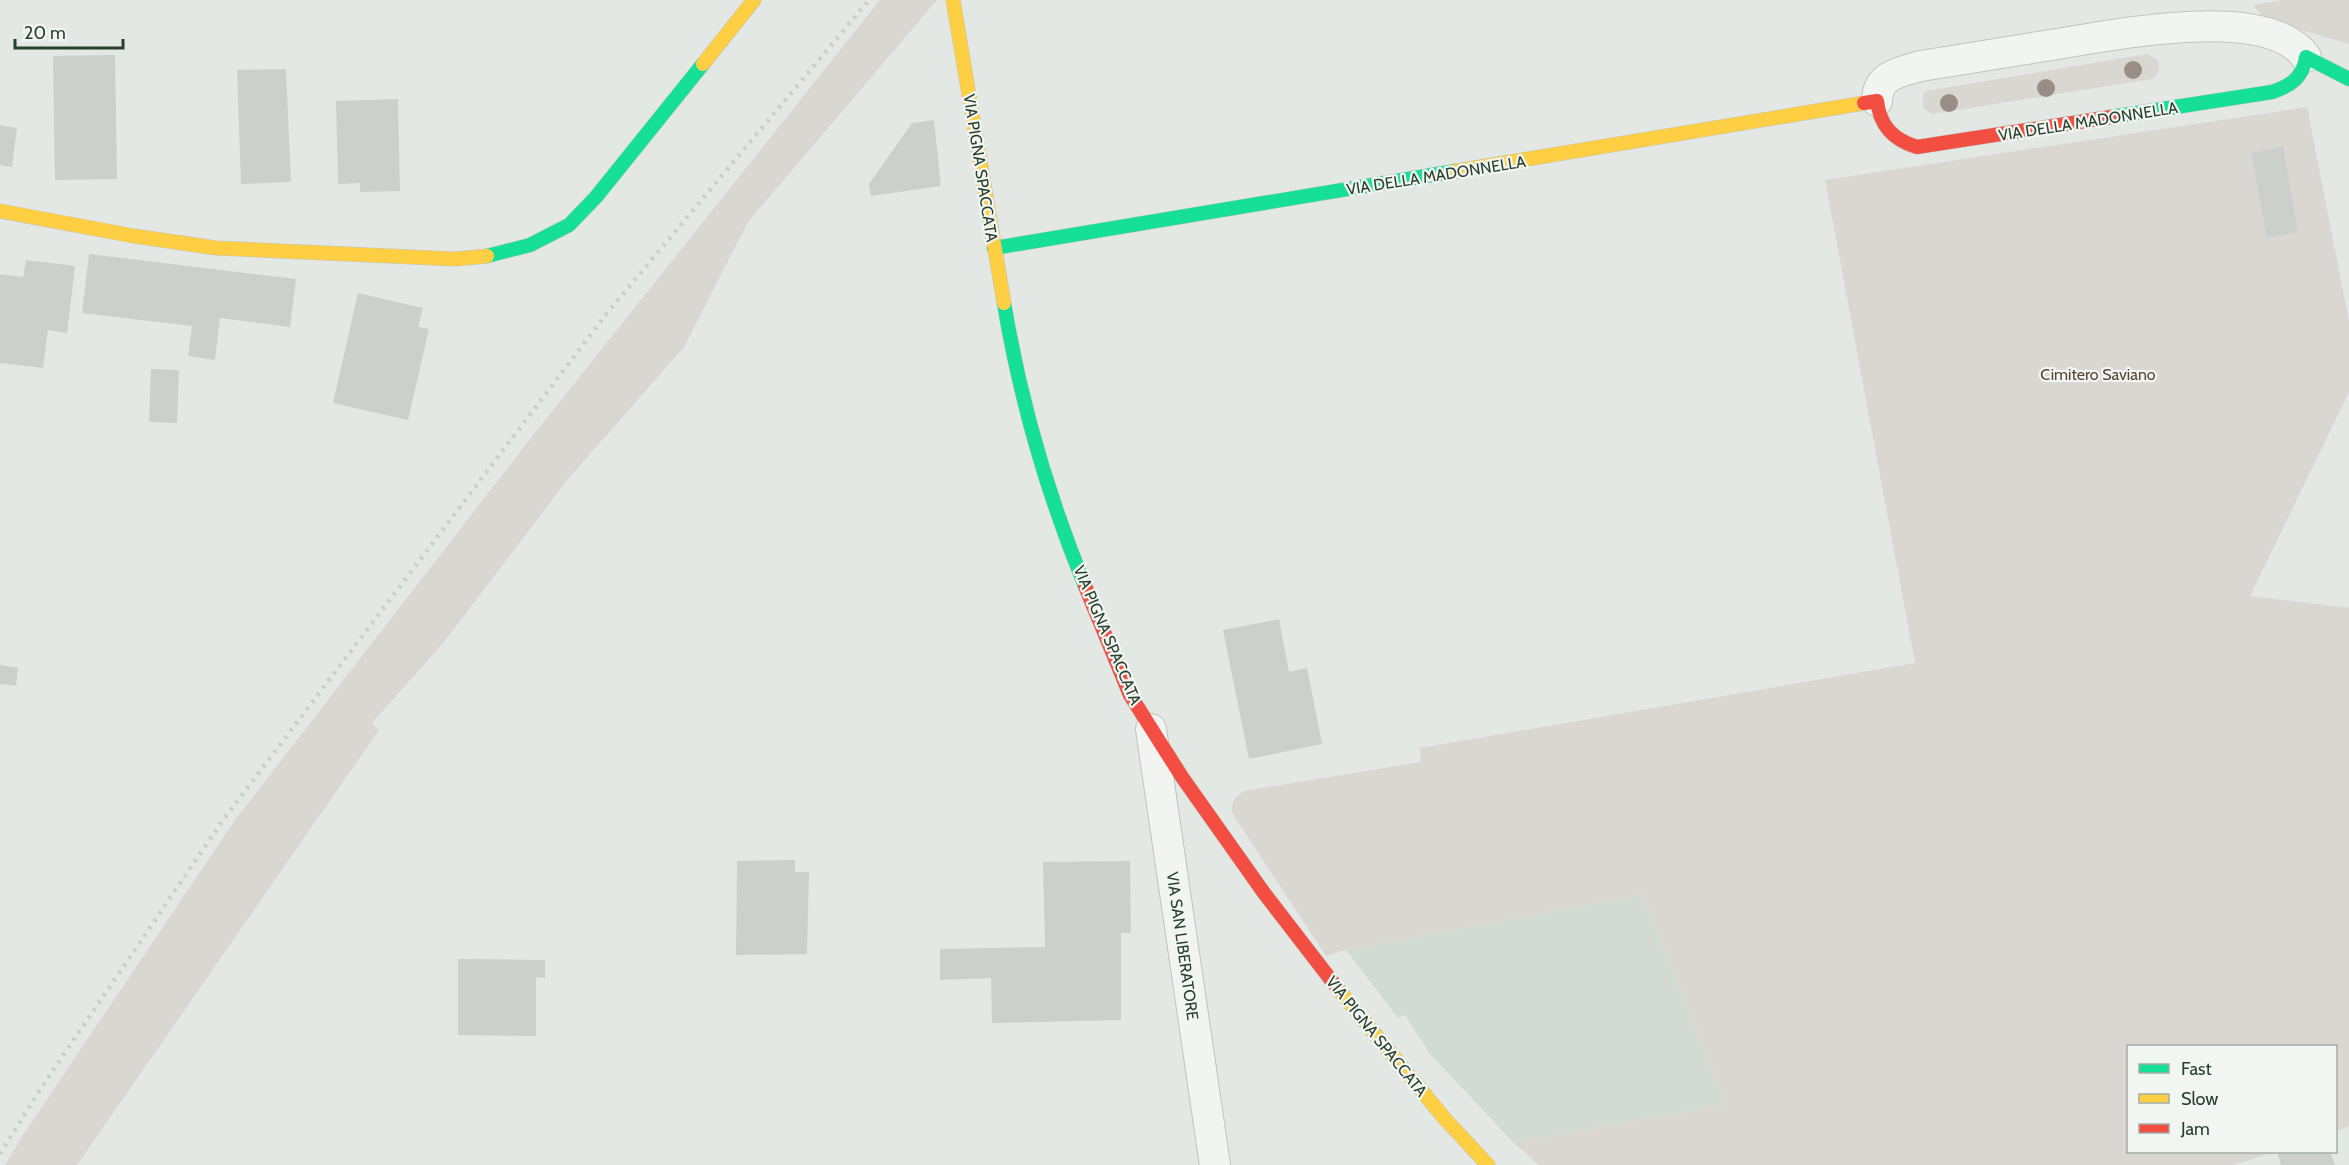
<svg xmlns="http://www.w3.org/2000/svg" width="2349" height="1165" font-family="Cabin,sans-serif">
	<rect width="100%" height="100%" fill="#e3e8e4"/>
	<path fill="#d2dbd3" d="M1643,894L1726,1104L1514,1143L1430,1054L1405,1015L1398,1018L1346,950Z"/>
	<path fill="#dad6d2" d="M880,0H937L748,222L684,347L568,479L444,642L372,723L379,730L77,1165H5L25,1132L235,820L530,439Z
		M2282,0H2349V44L2266,20L2253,5Z
		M2147,54L2158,60C2160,68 2159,74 2152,79L1932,114L1923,108V94L1926,91Z
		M2307,107L2349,321V392L2250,596L2349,608V1126L2336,1131V1046H2128V1152H2274L2234,1165H1539L1514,1143L1726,1104L1643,894L1346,950L1326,956L1234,816L1231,810L1234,799L1244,791L1421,762L1420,748L1915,663L1825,180Z"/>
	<path fill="#cbd0cc" d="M115,55L117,179L55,180L53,56Z
		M286,69L291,182L241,184L237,70Z
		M398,99L400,191L360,192V183L338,184L336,101Z
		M934,120L941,186L871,196L869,184L912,123Z
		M0,125L17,128L12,167L0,165Z
		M2283,147L2298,232L2267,238L2251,153Z
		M89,254L296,279L290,327L220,318L215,360L188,356L192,326L82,313Z
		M26,260L75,266L67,333L48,330L43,368L0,363V274L23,277Z
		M358,293L423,308L418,327L429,329L408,420L333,403Z
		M151,369L179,370L177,423L149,422Z
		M1279,619L1289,672L1307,668L1322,744L1249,759L1223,630Z
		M0,665L18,668L16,686L0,684Z
		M795,860V872H809L807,954L736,955L737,861Z
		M1130,861L1131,933H1121V1020L992,1023L991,978L940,980V949L1045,947L1043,862Z
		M458,959L545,960V978L536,977V1036L458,1035Z
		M2277,1152H2330L2335,1165H2281Z"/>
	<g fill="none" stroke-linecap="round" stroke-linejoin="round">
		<g stroke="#c0c3c0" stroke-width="32">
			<path id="street" d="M1877,101C1877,75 1900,72 1921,66C1964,59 2008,52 2051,45C2109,36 2267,2 2306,57
				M1151,729L1215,1165"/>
		</g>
		<g stroke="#c0c3c0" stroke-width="15">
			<path id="fast" d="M2111,117L2272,92C2291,86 2303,77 2306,57L2349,79
				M994,248L1456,171
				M487,256L530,245L569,225L596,197L703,64
				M1004,303C1020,399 1048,496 1085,586"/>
		</g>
		<g stroke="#c0c3c0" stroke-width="15">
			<path id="slow" d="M953,0L1004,303
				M703,64L754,0
				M1456,171L1864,103
				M0,211L134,236L216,248L455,259L487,256
				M1338,989L1445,1119L1488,1165"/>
		</g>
		<g stroke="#c0c3c0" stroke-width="15">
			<path id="jam" d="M1864,103L1877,101C1880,126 1893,140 1917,147L2111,117
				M1085,586L1130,695L1182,777L1264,893L1338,989"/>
		</g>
		<use href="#street" stroke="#f2f4f2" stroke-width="30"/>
		<use href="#fast" stroke="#16e098" stroke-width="14"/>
		<use href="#slow" stroke="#ffcf43" stroke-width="14"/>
		<use href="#jam" stroke="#f24e42" stroke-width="14"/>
		<path stroke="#cbcfcc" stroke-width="4.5" stroke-dasharray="3 6" stroke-linecap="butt" d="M0,1154L41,1088L223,820L607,313L869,0"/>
	</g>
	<g fill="#988e86">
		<circle cx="2133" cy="70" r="9"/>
		<circle cx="2046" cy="88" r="9"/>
		<circle cx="1949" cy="103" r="9"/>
	</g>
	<g text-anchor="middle" stroke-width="4.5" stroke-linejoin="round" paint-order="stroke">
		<g font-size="16" fill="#2b3f2e" stroke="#f1f6f2">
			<text transform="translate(2088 121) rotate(-9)" y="6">VIA DELLA MADONNELLA</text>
			<text transform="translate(981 168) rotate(81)" y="6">VIA PIGNA SPACCATA</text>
			<text transform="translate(1436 175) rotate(-9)" y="6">VIA DELLA MADONNELLA</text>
			<text transform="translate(1108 635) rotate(67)" y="6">VIA PIGNA SPACCATA</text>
			<text transform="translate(1183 946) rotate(82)" y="6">VIA SAN LIBERATORE</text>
			<text transform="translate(1377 1036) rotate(51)" y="6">VIA PIGNA SPACCATA</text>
		</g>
		<g font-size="16" fill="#5a443a" stroke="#f1f6f2">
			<text x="2098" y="380">Cimitero Saviano</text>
		</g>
	</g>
	<rect x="2127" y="1045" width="210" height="108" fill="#f1f6f2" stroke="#a2ada4" stroke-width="1.5"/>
	<rect x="2139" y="1064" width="30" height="9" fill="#16e098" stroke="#a2ada4" stroke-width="1.5"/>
	<text x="2181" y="1075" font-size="18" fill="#2b3f2e">Fast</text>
	<rect x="2139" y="1094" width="30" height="9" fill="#ffcf43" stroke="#a2ada4" stroke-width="1.5"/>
	<text x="2181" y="1105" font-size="18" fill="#2b3f2e">Slow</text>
	<rect x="2139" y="1124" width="30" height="9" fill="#f24e42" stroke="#a2ada4" stroke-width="1.5"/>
	<text x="2181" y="1135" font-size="18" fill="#2b3f2e">Jam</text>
	<path d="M15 39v9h108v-9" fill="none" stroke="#2b3f2e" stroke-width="3"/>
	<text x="24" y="39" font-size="18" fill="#2b3f2e" stroke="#f1f6f2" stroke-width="4.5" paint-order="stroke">20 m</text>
</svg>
